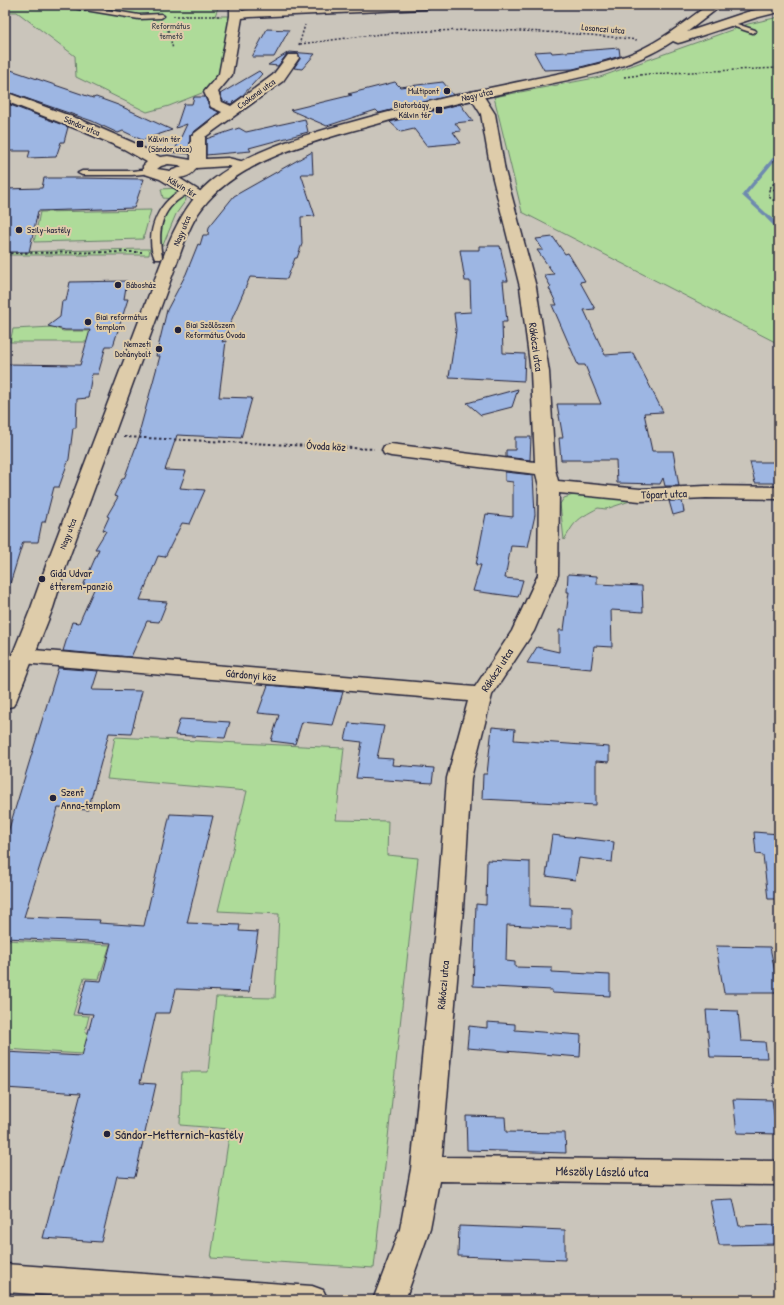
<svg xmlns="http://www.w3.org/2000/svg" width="784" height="1305" font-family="'Patrick Hand',sans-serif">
	<rect width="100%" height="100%" fill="#cac5bb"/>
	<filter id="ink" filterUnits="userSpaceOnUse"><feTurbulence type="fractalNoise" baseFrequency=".025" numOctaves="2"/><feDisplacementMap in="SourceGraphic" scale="8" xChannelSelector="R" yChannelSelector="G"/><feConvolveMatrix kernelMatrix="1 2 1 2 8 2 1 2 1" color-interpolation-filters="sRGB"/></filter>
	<g filter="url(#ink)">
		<path fill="#aedb99" stroke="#687e6a" d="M5,5H219L215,16H232L220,76L207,91L169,106L147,112L76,77L75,56L17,12H5Z
			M779,17V344L522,212L494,97L600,77L748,24Z
			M178,188L185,193L186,200L176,214L163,245H159L155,241L161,233L163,218L168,210L175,204L176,201L173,199L163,198L161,189Z
			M151,210L143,239L34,242L40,212Z
			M144,249H150L149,255H5V252Z
			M53,327L63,331H95L91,342H10L13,329Z
			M579,493L639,498L606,509L598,508C589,513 578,518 572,527C569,531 567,536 564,540L560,504L564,498Z
			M115,737L344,748L336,820L388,821L387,855L418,858L374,1268L211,1258L230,1129L180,1125L182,1072H208L216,997L275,998L279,914L218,911L247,791L107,779Z
			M5,940L110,945L99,979L84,978L73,1015L89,1016L85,1032L119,1034L113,1056L5,1049Z"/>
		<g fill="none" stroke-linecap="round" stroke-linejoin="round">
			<path stroke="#6e8aaf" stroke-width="3.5" d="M768,217L744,195L779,153"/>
			<path stroke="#6e8aaf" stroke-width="4.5" d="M767,216L779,228"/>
		</g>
		<path fill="#9db6e3" stroke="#22223b" d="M267,29L289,30L274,57H252Z
			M619,48L620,56L600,62L573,69L544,70L534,52L551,51L552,53Z
			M289,52L315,54L302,69L294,68L300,59L298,54H287L278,66L268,65Z
			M5,68L93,98L96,97L118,105L172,130L142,140L123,131L118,133L92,121L5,91Z
			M259,71L262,74L241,97L231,104L223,101L220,94Z
			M395,82L400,87L443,82L453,95L379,113L376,110L327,126L290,110L352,95L348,94Z
			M194,97H205L210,108L219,112L190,135V154L168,152L175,150L187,124L176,128L184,104H192Z
			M5,103L68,127L64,142H61L56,157L28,158L30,151H5Z
			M460,104L473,121L455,123L461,131L453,132L461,143L427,146L414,129L401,132L390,122Z
			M305,119L308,132L249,148L251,151L206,155V139L239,128L246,132Z
			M312,152L313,174H301L315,216L301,217L302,244L297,258H295L287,279L250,277L222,342L226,341L219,397L252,398L241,438L177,435L165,470L186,471L180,488L205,490L190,524L182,523L165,557L158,556L140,600L167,602L159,622L147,621L131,657L63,651L72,622L79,623L95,587L83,586L99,549H95L106,531L103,530L109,517L107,516L118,497L114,496L122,479H124L141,433H139L160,356H156L167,310L186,274L198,244L200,245L203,235H208L209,227L234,196Z
			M44,178H77L144,179L134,208L38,211L29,252H5V189L42,188Z
			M553,237L565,254L568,253L585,281L580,282L595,309L584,310L605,355L633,353L663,412L644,413L652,451H673L679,486H665L663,478L660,484L617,483L616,460H561L559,438H563L557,404H601L585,365H578L552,305H557L549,288L551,287L544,275L554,274L537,250H543L536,239Z
			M479,246H500L508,281H503L507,322H502L503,353L525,354L524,381L449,377L456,330L454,313L471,312L470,281H465L460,250H479Z
			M127,281L124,299H128L113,346H106L98,374H92L88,398L77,399L76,428H73L69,459L59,487H54L45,522H42L38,542H23L9,587H5V440L8,400H5V364L80,365L90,330H65L48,326L60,317L62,301H66L70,282Z
			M518,389L512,407L481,415L467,403Z
			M515,437H531L530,460L506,457V450H515Z
			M750,462H775L779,476V483H755Z
			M505,472L533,475L535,515L528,547L511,546L505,578L523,580L518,597L473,591L481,565H476L486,514L513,517V482L505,481Z
			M669,501H682L684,512L673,515Z
			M568,574L597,576V584L642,586L643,612L611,610L612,647L594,646L591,669L527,663L537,647L559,652V630H564L569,592H567Z
			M58,668L98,671L92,690L142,691L131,734L109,733L88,810L58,808L24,917L100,920L99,923L144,926L170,814L213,816L187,923L240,925L239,931L258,932L249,992L176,989L170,1013H156L140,1083L156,1084L135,1177L117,1176L101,1242L43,1238L81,1093L5,1088V1052L82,1056L93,1014L77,1013L86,980L101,981L111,943L5,938V842Z
			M268,685L343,692L333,725L302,722L295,744L271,741L279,715L258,713Z
			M180,719L230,722L225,738L175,735Z
			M349,723L384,726L377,758L393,759L392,765L434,768L432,783L356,778L362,742L345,740Z
			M492,727L515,729L514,740L609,747V762L596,761V805L482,799L483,774H487Z
			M754,832L779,834V899H768L763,855L756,854Z
			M552,835L614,842L612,862L579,858L575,880L546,876Z
			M487,860L530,862V906L571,908V928L507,925L506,961L515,962V967L552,968V972L610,975V996L552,993V990L473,986L476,904L486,905Z
			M716,946L770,947L779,993H724Z
			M706,1010L738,1011L741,1041L765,1042L767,1058L710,1057Z
			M487,1022L515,1024V1030L581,1035L580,1057L467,1048L469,1026L487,1028Z
			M733,1099L772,1100L777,1134L737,1133Z
			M466,1116L505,1117L506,1132L565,1133L566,1153L467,1150Z
			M733,1199L739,1226L779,1225V1244L719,1245L710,1200Z
			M459,1226L565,1230V1260L458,1256Z"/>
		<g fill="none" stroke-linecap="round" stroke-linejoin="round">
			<g stroke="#22223b" stroke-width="3">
				<path id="service" d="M64,5H78L139,15L161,14L164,16L161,18L139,19L67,7Z
					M728,21L755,30L756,31L753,33L726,24V22Z
					M150,169H153V173L132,175H82L78,173L82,171H132Z
					M187,189L191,191L190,193C161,206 157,229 162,257L161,259H155C143,234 160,196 187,189Z"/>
			</g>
			<g stroke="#22223b" stroke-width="3">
				<path id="minor" d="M230,5H242V11L250,9L346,5H431L429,8L425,9L250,17L242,18L232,75L218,92L222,102L231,106L273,75L288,55H298L299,58L283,81L205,137V159L228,158L249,163L251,166L249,169L244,170L228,166L196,168C193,175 186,177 179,178L206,195L208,198L206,201L201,202L196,201L160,179L145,174L143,171V166L147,162L124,149L82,131L5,101V92L81,120L134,143L160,157L168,156L191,160V136L222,112L211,107L204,92L219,74L230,16ZM168,164L179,165L182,167L170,171L157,169L161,166Z
					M476,91L481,92L495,114L505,171L536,287L549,372L555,469L558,481L640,489L706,486L779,487V499L706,498L640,501L559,493L558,575L534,631L492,695L471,778L463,909L442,1157L779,1161V1185L439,1181L430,1229L405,1300H373L400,1229L411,1169L437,909L447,778L468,701L22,663L14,661L11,656L14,651L22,649L475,687L512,631L538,575L539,486L536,474L391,456L384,454L382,450L384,446L391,444L535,462L531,372L520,287L491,171L481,114L469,95L471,92Z
					M5,1264L312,1286L323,1290L328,1300H119L5,1292Z"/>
			</g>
			<g stroke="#22223b" stroke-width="3">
				<path id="secondary" d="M708,5H722L687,32L747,12L777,5H779V12L755,18L682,42L678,43L673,41C630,70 574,79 524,89C475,99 425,110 377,124C319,140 240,158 202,208C191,222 185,240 179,257L67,563L53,608L16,701L13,706L5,708V673L31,608L47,563L169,242C179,219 191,198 210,182C247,152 295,138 341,125C394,110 449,96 504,85C545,76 588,69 628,55C658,44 683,23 708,5Z"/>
			</g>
			<path stroke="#22223b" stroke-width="1.5" stroke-dasharray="2 2" stroke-linecap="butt" d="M173,16H220
				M167,26L173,49
				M300,44C336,40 372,34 408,32C483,28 564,31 638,40
				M299,45L305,25
				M624,77L647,74L779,68
				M779,177L769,189V197L779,204
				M769,189L779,190"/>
			<path stroke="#22223b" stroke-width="2" stroke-dasharray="2.5 2.5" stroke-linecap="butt" d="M5,253L142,252
				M124,437L374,449"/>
			<use href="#service" fill="#deccaa" fill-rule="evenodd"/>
			<use href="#minor" fill="#deccaa" fill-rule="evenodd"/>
			<use href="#secondary" fill="#deccaa" fill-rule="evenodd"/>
		</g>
	</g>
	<g fill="#22223b" stroke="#deccaa" stroke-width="1.5">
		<circle cx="447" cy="91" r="4"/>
		<rect x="435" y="106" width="8" height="8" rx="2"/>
		<rect x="136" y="140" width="8" height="8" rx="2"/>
		<circle cx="19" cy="230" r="4"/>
		<circle cx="118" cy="285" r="4"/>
		<circle cx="88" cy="322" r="4"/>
		<circle cx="178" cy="330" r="4"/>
		<circle cx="159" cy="349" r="4"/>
		<circle cx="42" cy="579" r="4"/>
		<circle cx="53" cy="798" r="4"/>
		<circle cx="107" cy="1134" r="4"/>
	</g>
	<g text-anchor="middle" stroke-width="4" stroke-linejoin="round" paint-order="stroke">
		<g font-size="9" fill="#373e49" stroke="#deccaa">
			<text x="171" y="29">Református<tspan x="171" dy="10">temető</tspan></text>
		</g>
		<g font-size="9" fill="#22223b" stroke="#deccaa">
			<text transform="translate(603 29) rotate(5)" y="3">Losonczi utca</text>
			<text transform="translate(256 94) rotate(-36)" y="3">Csokonai utca</text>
			<text transform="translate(477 95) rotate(-13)" y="3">Nagy utca</text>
			<text transform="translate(82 126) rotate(23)" y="3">Sándor utca</text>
			<text transform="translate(182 187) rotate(31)" y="3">Kálvin tér</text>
			<text transform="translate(182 231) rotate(-67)" y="3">Nagy utca</text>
			<text transform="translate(68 534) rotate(-69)" y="3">Nagy utca</text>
		</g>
		<g font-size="9" fill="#22223b" stroke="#deccaa" text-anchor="start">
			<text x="439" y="94" text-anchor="end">Multipont</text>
			<text x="431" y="108" text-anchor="end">Biatorbágy,<tspan x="431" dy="10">Kálvin tér</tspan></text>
			<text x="148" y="142">Kálvin tér<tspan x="148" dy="10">(Sándor utca)</tspan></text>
			<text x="27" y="233">Szily-kastély</text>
			<text x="126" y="288">Bábosház</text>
			<text x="96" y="320">Biai református<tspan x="96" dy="10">templom</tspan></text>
			<text x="186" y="328">Biai Szőlőszem<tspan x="186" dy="10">Református Óvoda</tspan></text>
			<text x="151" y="347" text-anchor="end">Nemzeti<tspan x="151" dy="10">Dohánybolt</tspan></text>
		</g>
		<g font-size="11" fill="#22223b" stroke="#deccaa">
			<text transform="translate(536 347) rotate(82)" y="4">Rákóczi utca</text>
			<text transform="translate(326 446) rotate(3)" y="4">Óvoda köz</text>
			<text transform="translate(664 494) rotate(-2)" y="4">Tópart utca</text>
			<text transform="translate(497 670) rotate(-57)" y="4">Rákóczi utca</text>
			<text transform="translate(251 675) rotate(5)" y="4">Gárdonyi köz</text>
			<text transform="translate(443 985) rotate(-85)" y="4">Rákóczi utca</text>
		</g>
		<g font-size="11" fill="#22223b" stroke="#deccaa" text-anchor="start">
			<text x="50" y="577">Gida Udvar<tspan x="50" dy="13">étterem-panzió</tspan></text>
			<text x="61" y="796">Szent<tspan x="61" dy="13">Anna-templom</tspan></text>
		</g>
		<g font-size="13" fill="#22223b" stroke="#deccaa" text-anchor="start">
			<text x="115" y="1139">Sándor–Metternich-kastély</text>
		</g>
		<g font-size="13" fill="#22223b" stroke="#deccaa">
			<text transform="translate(602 1171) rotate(1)" y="5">Mészöly László utca</text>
		</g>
	</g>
	<rect width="784" height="1305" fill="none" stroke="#deccaa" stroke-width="20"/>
	<rect x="10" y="10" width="764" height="1285" fill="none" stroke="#22223b" stroke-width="1.5" filter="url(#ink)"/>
</svg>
